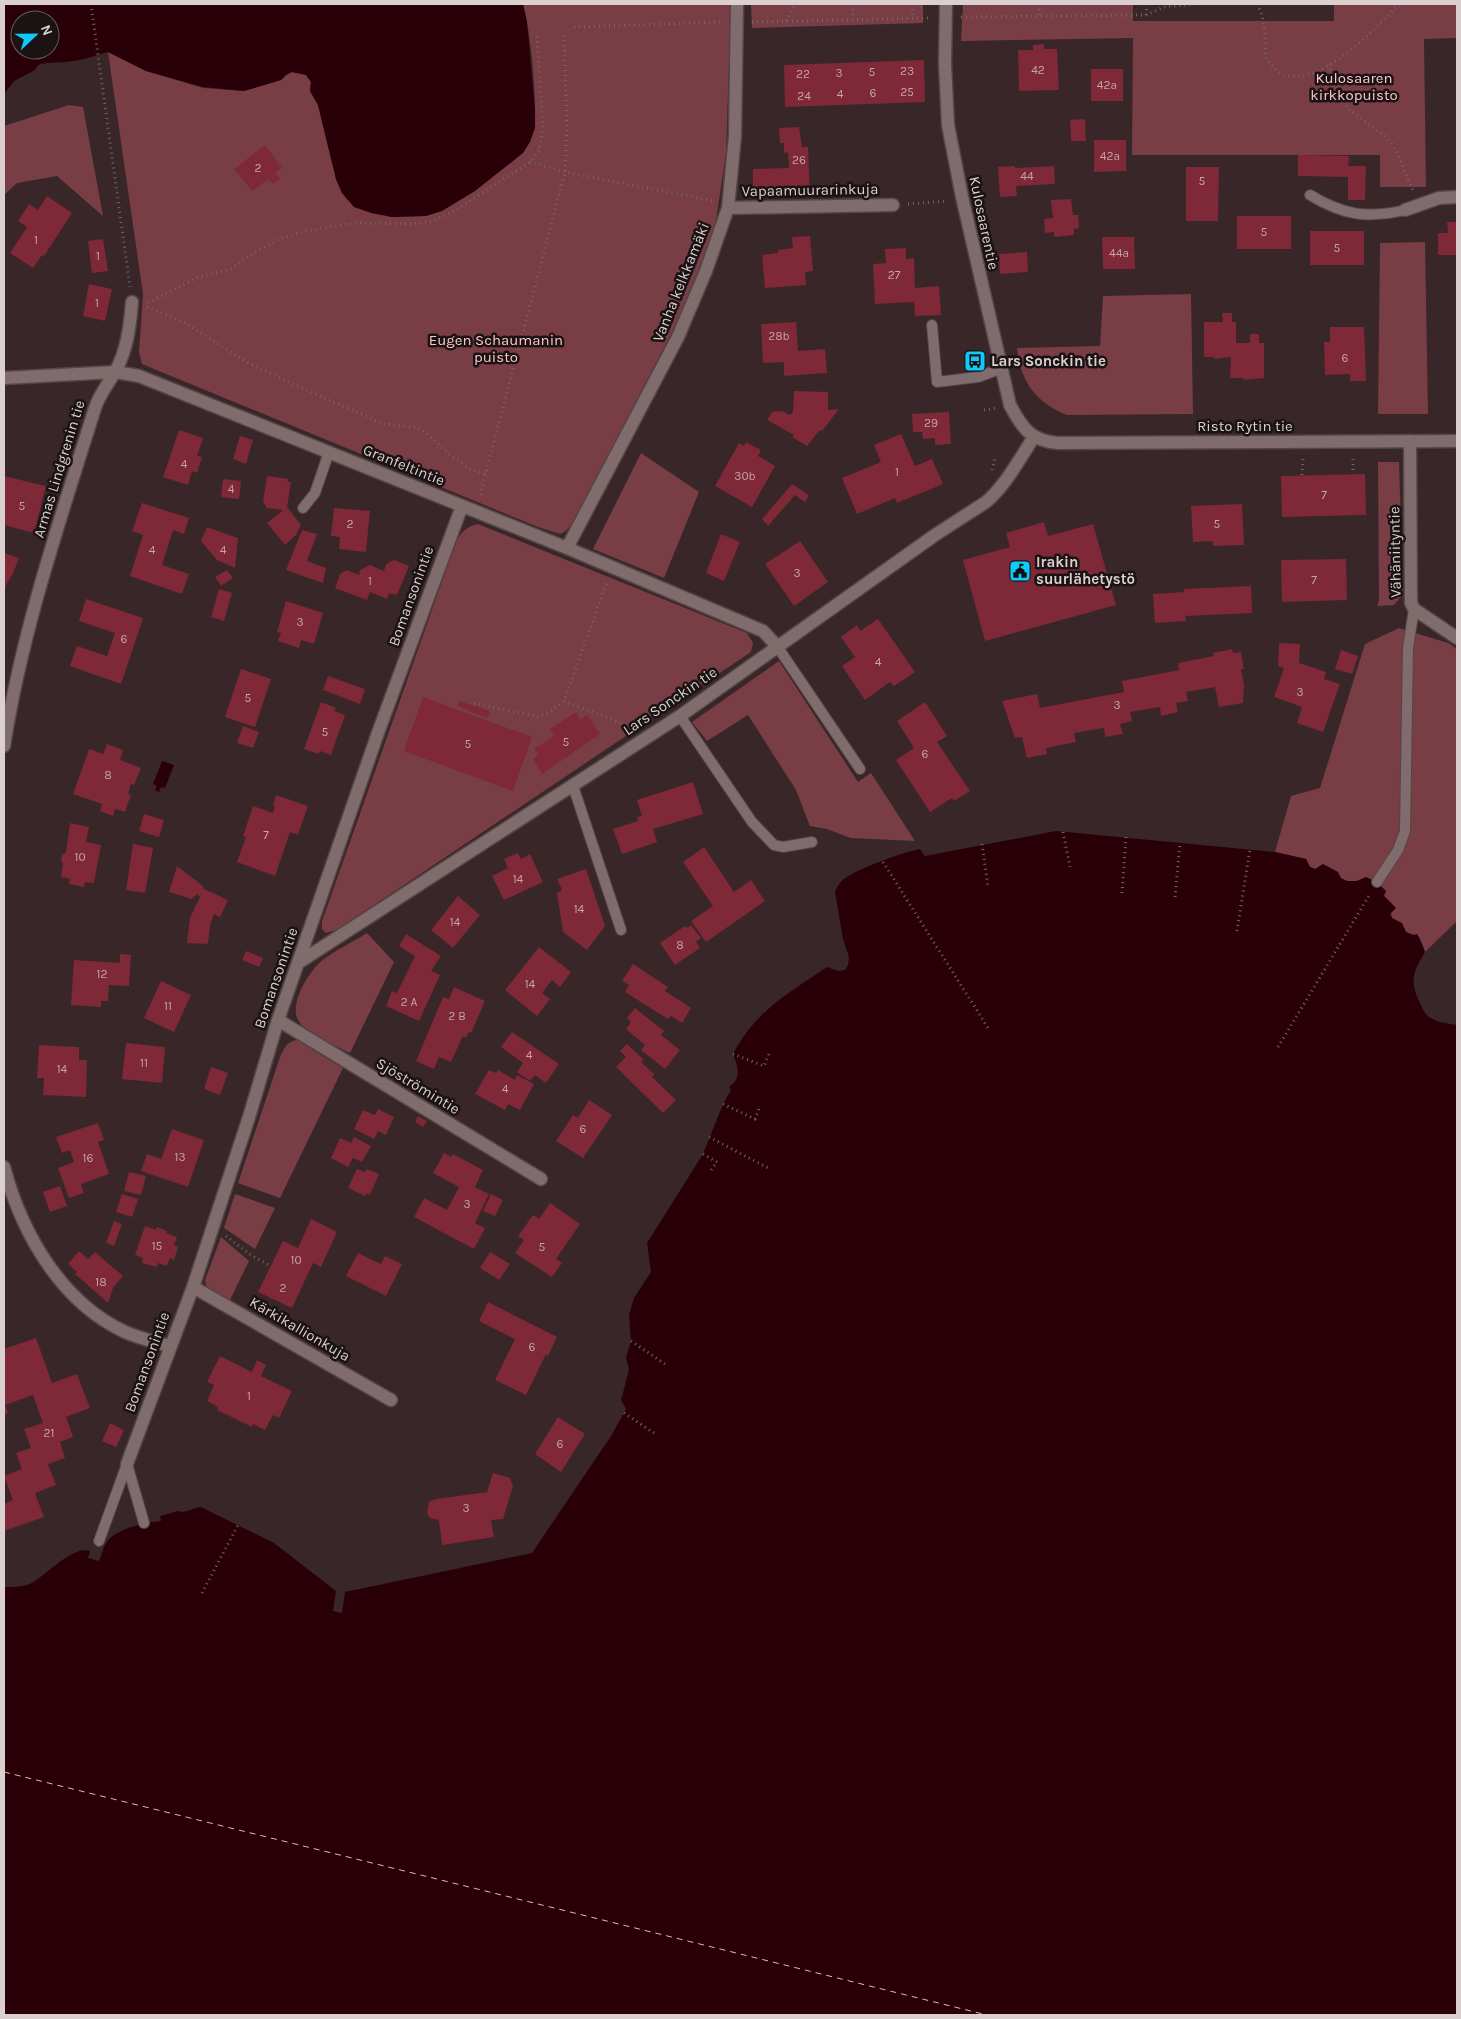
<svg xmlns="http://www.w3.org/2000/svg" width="1461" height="2019" font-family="Karla,sans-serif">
	<rect width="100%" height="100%" fill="#382628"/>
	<path fill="#793d45" d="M523,4H731L726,153L715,227L685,307L576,517C572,523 568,532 560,534L538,527L142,364L139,352L143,294L108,52L146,71L203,88L244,91L281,80L286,75L292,72L306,75L311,82L310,91L318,105L336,179L342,193L354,207L392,217L426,216L535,128C536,91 532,40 523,4Z
		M751,4H923V23L752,28Z
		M963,4H1133V21H1334V4H1457V38L1424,39L1426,187H1380V155H1132L1133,38L961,41Z
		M69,105L83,107L103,216L57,176L17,183L4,195V126Z
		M1425,242L1428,414H1378L1380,243Z
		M1191,294L1193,414L1067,415C1035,402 1021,382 1017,348L1100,346L1103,296Z
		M641,453L699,492L664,578L593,549Z
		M1378,462H1399L1403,594L1394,605L1377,606L1379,601Z
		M478,524L747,633L753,643L751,652L337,930L326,933L322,929V921L456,542C461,532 467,526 478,524Z
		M1399,628L1448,643L1457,649V921L1425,952L1419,937L1406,932L1405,929C1394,920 1388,920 1393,905L1366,877L1357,881H1347L1310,867L1306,859L1275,852L1291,796L1320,788L1365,644Z
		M779,661L858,782L871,773L915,841L851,838L827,829L810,826L796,790L748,715L707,741L692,722Z
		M367,933L394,962L350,1053C336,1046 305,1034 298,1020C289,1003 310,969 324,959C337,949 353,942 367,933Z
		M297,1040L343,1068L280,1198L238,1183L279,1060C283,1050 286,1041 297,1040Z
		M235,1194L275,1208L255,1249L224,1228Z
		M221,1237L249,1261L229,1302L207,1288L205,1280Z"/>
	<path fill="#290008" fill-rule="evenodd" d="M4,4H523L527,22L535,110V128L530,142L523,153L475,191L442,211L426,216L392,217L371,213L354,207L342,193L336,179L318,105L310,91L311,82L306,75L292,72L286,75L281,80L244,91L203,87L146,71L108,52C94,56 80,61 65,62C55,63 47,62 38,65L35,70L14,81L4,94ZM20,20H50V50H20Z
		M162,761L174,765L165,788L161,787L159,792L155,790L157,786L153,784Z
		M1056,831L1275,852L1306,859L1310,867L1315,869L1323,864L1338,872L1341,878L1347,881H1357L1366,877L1377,882L1386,891L1384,896L1396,908L1390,914L1392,918L1402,923L1406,932L1413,935L1417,934C1419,937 1424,948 1425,952C1413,972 1409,981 1420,1003C1422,1007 1424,1013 1428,1016C1436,1023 1447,1023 1457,1025V2015H4V1587C12,1587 24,1587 32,1583C46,1575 73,1545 90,1551L88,1558L99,1561C102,1555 103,1548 106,1543C114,1529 147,1522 161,1521L160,1516L178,1511L183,1512L200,1507L205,1509L274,1543L336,1591L333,1611L342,1613L345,1592L532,1553L611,1436L626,1409L621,1400L629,1370L626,1357L631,1341L629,1315L634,1298L651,1272L647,1243L703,1154L723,1104L731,1090L729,1087C742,1078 738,1067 733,1054C756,1010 789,993 827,967L839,971L845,970L848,965L849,957L843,939L835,892C837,887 839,883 844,879C859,868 901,853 920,849L925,856Z"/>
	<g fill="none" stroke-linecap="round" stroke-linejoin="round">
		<path stroke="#f9aeb5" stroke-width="1" stroke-dasharray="6 5" stroke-linecap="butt" d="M4,1772L987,2015"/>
	</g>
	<path fill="#7e2838" d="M1044,44V49H1057L1059,90L1019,91L1018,50H1033V45Z
		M924,60L925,102L785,107L784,65Z
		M1091,69H1123V101H1091Z
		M1085,119L1086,141H1071L1070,120Z
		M799,127L802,147H808L810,193H790V189H774L775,194L753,195V169L789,168L788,152L784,153V143H780L779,128Z
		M1094,140H1126V171L1094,172Z
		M265,145L282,168L275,173L280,179L273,184L268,179L252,191L234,169Z
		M1298,155L1349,156L1348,166H1366L1365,200H1348V177L1298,176Z
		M1015,166V168L1054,166L1055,184L1016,186L1017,196L1000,197L998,167Z
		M1186,167H1219L1218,221H1186Z
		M47,196L72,213L44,256L42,255L33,268L10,253L27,227L18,221L29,204L38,210Z
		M1071,199L1073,215H1078L1079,228L1074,229V235L1054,237V232L1045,233L1044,219L1053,218L1051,200Z
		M1237,216H1291V249H1237Z
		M1447,222H1457V255H1438V233H1448Z
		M1310,231H1364V265H1310Z
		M810,236L813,271L805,272L806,285L765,288L762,255L778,253V250L793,248L792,237Z
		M1102,237H1134L1135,269H1103Z
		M103,239L108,271L92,273L88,241Z
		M906,248V259L914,258L915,288L939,286L941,315L915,316L914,302L875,304L873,264L886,263L885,249Z
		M1027,252L1028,272L1000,274L999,254Z
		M89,284L112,289L105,321L83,316Z
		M1222,313H1232V322H1236V343H1250V334H1259V343H1264V378L1243,380L1244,378H1230L1231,357L1214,359V357H1204V322H1223Z
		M796,322L798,351L825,349L827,373L784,376V362L763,363L761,324Z
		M1330,327H1364L1366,381H1350V374L1325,375L1324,342H1330Z
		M794,391L828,392V410L839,409L822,431L820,430L807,446L792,437L794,435L767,420L772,412L782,411L790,415L793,412Z
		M949,412L951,444L935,445V438L923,439L922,432H913L912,414Z
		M179,430L203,438L197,456L202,457L197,473L192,471L188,485L163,477Z
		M901,434L915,466L932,459L943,484L897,503L895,498L857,514L842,478L881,462L874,445Z
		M240,436L253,440L246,464L233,459Z
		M746,442L761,450L758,456L775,466L752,507L715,486L739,443L744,446Z
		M1365,474L1366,515L1282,517L1281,476Z
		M4,476L46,486L34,533L4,525Z
		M267,476L289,479L287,482H291L287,507L301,525L296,535L285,545L267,523L283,510L267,508L263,502Z
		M223,479L241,481L239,499L221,497Z
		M792,484L809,495L805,502L795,495L768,526L762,519Z
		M142,503L189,518L184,534L173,530L162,565L189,574L182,594L130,576L143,535L132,531Z
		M1242,504L1244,545L1213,546V541L1193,542L1191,506Z
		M334,508L370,511L366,552L339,549L340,537L331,536Z
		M1044,522L1048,536L1093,524L1116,605L985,641L963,560L1010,547L1006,533Z
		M207,527L238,538L235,568L217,560L201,541Z
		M302,530L317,534L307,561L326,568L323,583L286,570Z
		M721,534L740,542L724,581L706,573Z
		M800,541L828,582L794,606L765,564Z
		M4,553L19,558L12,576H11L4,589Z
		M1346,559L1347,600L1282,602L1281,560Z
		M394,560L409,566L397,595L389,593L387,599L370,592L367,600L335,588L340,574L347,570L359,575L360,570L370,565L384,571L386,564Z
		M227,570L233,578L221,586L215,577Z
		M1251,586L1252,613L1185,616L1186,621L1155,623L1153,594L1184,592V589Z
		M219,589L232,593L224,621L211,617Z
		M86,599L143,618L121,684L70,666L77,646L107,656L115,633L79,621Z
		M286,601L323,613L314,644L301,640L299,648L278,641L281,633L277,632Z
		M878,619L915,672L894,686L890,682L865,700L842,666L855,657L841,637L857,625L860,631Z
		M1279,643L1300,644L1299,663L1326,672L1324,679L1340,684L1323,732L1297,723L1302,707L1274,697L1284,668L1278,666Z
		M1232,649L1233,653L1241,652L1244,669H1241L1244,685L1243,703L1219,707L1215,687L1186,692L1188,701L1176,703L1178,712L1161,716L1160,707L1130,712L1132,721L1120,724L1123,734L1105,737L1104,728L1074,733L1076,742L1046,748L1047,754L1027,758L1022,737L1015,738L1002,701L1037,694L1040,708L1124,692L1122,681L1179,670L1178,663L1214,656L1213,653Z
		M1341,650L1358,656L1352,674L1335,669Z
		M241,669L271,679L255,727L225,717Z
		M328,676L365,689L360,704L323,690Z
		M423,697L532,737L513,791L404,751Z
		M459,701L490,711L487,718L457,706Z
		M321,702L336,708L334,711L345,715L331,755L320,751L319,754L304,749Z
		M925,702L947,736L937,742L970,791L954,801L952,798L930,812L896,760L914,748L897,721Z
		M576,712L580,720L587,715L600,734L542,774L533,759L539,755L534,749L554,736L550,729Z
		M243,726L259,732L253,748L237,743Z
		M107,744L123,750L120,760L141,768L134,785L131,784L128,794L131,795L125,812L115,809L113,816L100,811L102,804L73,794L89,749L103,754Z
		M693,782L703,814L653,829L657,842L622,854L613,829L638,821L637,817L642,816L637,800Z
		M276,795L308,806L298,835L290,832L275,876L237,862L246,837L243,836L253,806L273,813L275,807L273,806Z
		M144,814L164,820L159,837L139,831Z
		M70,823L89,827L86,842L101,845L94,883L85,882L84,887L69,884L70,879L61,877L63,864L61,860L62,855L66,852Z
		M133,844L153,848L145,893L126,890Z
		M704,847L734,892L751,880L765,901L706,942L691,921L713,906L683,862Z
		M518,853L521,859L530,854L543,882L504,900L492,876L508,868L504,859Z
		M177,866L203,886L204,889L228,900L220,917L214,914L210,925L208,944L187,943L190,918L200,897L197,894L192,899L169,892Z
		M586,869L605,926L587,950L563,932L557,893L562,890L557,879Z
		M458,896L480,915L453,948L431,930Z
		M691,925L701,938L696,942L700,948L675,965L660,943L685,926L687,928Z
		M406,934L441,956L431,971L440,975L419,1021L386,1006L392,991L397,993L415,956L399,946Z
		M539,947L571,972L560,987L552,980L542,993L550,999L537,1016L505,990Z
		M246,951L263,958L259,967L242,960Z
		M120,954L131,955L129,986L109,985L108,1001H101V1007L71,1005L74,960L120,963Z
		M633,964L668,987L665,991L691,1008L682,1023L671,1016L668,1019L625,992L629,985L622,981Z
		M161,981L191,995L174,1032L144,1018Z
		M454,987L485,1001L471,1033L469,1032L466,1038L463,1036L451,1062L439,1057L434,1069L416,1061L443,997L449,999Z
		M635,1008L664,1031L661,1035L680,1050L665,1069L641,1050L645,1045L626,1029L631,1022L627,1018Z
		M512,1032L559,1064L546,1083L535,1075L530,1081L517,1072L523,1063L501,1047Z
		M126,1043L165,1047L162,1083L122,1079Z
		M627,1044L644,1060L641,1062L654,1074L652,1077L676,1100L663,1113L616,1067L626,1057L620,1051Z
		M39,1045L79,1047V1060H87L86,1097L43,1095L44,1078H37Z
		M211,1067L228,1073L220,1095L204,1089Z
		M489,1070L496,1073L498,1070L515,1080L517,1075L534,1084L520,1110L508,1104L505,1110L475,1094Z
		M589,1100L612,1115L583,1158L556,1141L573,1115L578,1118Z
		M378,1109L394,1117L386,1135L378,1131L374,1139L354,1129L363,1110L375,1115Z
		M418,1116L427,1121L423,1127L415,1122Z
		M98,1123L104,1140L98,1142L109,1174L81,1184L84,1193L69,1198L58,1168L74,1162L70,1150L62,1153L56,1137Z
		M172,1129L204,1140L188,1187L141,1171L147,1154L161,1159Z
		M354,1137L371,1146L362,1162L353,1158L348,1167L331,1158L340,1138L351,1143Z
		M444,1153L451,1157L453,1154L483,1170L475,1187L489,1194L475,1223L485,1228L474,1249L414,1217L424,1198L447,1210L459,1187L433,1173Z
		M357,1169L365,1172L367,1169L379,1174L370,1195L367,1193L365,1196L348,1188Z
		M129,1172L146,1176L141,1195L124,1191Z
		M60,1186L67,1206L50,1212L43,1192Z
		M122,1194L138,1199L132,1217L116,1212Z
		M491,1194L503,1200L495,1216L483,1211Z
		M550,1203L580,1224L556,1259L562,1263L552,1277L515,1253L524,1240L518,1236L533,1215L539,1219Z
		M311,1219L337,1232L321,1267L313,1263L292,1308L258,1292L283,1241L298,1248Z
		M114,1221L122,1224L114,1246L106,1243Z
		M145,1226L156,1230L157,1227L167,1231L166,1233L177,1237L174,1245L178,1247L174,1260L170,1258L167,1266L158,1263L157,1267L142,1263L143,1258L135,1255Z
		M79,1251L88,1259L95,1252L123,1276L113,1288L108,1303L75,1274L77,1272L68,1264Z
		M490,1252L510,1264L499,1280L480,1268Z
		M358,1253L381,1264L385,1256L402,1264L386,1296L346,1276Z
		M488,1302L557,1337L548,1356L546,1354L526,1395L495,1380L515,1339L479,1321Z
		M36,1338L52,1383L77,1374L90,1408L66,1417L73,1437L60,1442L65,1458L48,1464L56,1485L35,1493L44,1517L4,1531V1504L13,1500L4,1476L22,1469L16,1453L31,1448L24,1429L43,1423L33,1395L5,1405L8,1413L4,1415V1349Z
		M220,1356L252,1372L257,1360L266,1365L261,1376L292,1391L279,1418L273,1415L265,1430L253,1424L252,1427L217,1410L218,1407L207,1401L214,1385L207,1382Z
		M558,1417L585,1434L561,1472L535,1454Z
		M110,1423L124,1430L116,1447L102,1441Z
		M493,1473L510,1478L513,1486L503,1519L491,1520L494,1537L442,1545L439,1520L430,1518L427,1513L429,1502L436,1499L487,1492Z"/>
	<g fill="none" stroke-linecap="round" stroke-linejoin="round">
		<g stroke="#544546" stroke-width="12">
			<path id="service" d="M1310,195C1343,215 1367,219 1405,210
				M932,325L937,382L978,377L1000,369
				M303,508L315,493L329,452
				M777,646L860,769
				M680,716L752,822L774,845L783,847L812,842
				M573,786L621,930
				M1377,882L1398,850L1405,831L1408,648L1414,609
				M127,1464L144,1523
				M99,1541L127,1464"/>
		</g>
		<g stroke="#544546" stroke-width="15">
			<path id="minor" d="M728,208L893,205
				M1405,210L1439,198L1457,197
				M4,378L115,372L139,376L567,548L763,631L777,646
				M1410,441L1411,603L1414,609L1457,638
				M567,548L678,337L706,271L728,208L735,136L737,4
				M4,746C22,631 60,520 95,408C99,395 108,384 115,372C127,351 130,326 132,302
				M298,963L680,716L935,535L986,502C1006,485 1020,458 1034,437
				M278,1020L541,1179
				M4,1167C22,1234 61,1302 125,1332C139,1338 155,1342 169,1346
				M193,1287L391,1400
				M127,1464L193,1287L249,1117L278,1020L379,730L462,506"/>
		</g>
		<g stroke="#544546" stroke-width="15">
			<path id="tertiary" d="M946,4L945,64L948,125L962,197L1010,405C1022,428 1031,441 1058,443L1457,441"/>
		</g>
		<path stroke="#756567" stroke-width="3" stroke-dasharray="1 4" stroke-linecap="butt" d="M91,4L130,287
			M852,4L854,19
			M912,4L913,18
			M1038,4L1040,16
			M1257,4C1266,19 1265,42 1266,59C1271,64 1277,73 1284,75C1321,87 1375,29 1399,4
			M1146,15L1164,7L1195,4
			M961,17L1146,15L1147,4
			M786,21L795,4
			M752,22L930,18
			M574,27L720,22
			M1328,64L1347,108L1388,138L1397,152L1413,191
			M530,162L565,172L713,201
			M908,204L946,201
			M148,303L198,277L231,269L250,255L281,238L306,231L355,223L413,224L432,221L453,212L530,162L539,151L543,127L537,36
			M147,307L184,322L245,361L288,382L384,424L418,428L428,434L450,455L470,469L486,474
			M984,410L996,408
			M1353,459V474
			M992,470L995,458
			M1302,475L1303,459
			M480,495L565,172L567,126L564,35
			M564,701L634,728
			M474,703L539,717L551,711L564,701L607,582
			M1063,832L1070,867
			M982,844L988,886
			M883,862L990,1031
			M1122,893L1126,837
			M1175,897L1180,843
			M1237,931L1250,849
			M1278,1047L1370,894
			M733,1054L764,1066L769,1054
			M723,1104L755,1119L760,1106
			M709,1137L770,1169
			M703,1154L717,1162L709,1173
			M226,1236L252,1256L271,1266
			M631,1341L665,1364
			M624,1413L657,1435
			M202,1593L238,1525"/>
		<use href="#service" stroke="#806b6d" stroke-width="10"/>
		<use href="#minor" stroke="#806b6d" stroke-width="12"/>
		<use href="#tertiary" stroke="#806b6d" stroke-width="12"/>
	</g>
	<defs>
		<g id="bus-square" transform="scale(1.125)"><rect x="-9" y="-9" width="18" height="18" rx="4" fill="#0ecafa" stroke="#1a1213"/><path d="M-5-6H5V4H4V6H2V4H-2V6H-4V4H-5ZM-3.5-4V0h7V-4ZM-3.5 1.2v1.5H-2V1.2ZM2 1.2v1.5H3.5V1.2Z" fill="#111"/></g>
		<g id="civic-square" transform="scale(1.125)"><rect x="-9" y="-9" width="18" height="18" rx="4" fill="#0ecafa" stroke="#1a1213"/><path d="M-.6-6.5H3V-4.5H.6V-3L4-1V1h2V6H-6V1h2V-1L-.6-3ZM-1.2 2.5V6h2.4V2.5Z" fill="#111"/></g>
	</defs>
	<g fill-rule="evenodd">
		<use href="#bus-square" x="975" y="361"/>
		<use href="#civic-square" x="1020" y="571"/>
	</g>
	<g text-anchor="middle" stroke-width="5" stroke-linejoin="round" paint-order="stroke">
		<g font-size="12" fill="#c4a5aa">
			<text x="1038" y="74">42</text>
			<text x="907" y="75">23</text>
			<text x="872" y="76">5</text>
			<text x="839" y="77">3</text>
			<text x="803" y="78">22</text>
			<text x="1107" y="89">42a</text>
			<text x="907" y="96">25</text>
			<text x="873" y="97">6</text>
			<text x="840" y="98">4</text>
			<text x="804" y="100">24</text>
			<text x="1110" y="160">42a</text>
			<text x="799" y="164">26</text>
			<text x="258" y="172">2</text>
			<text x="1027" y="180">44</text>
			<text x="1202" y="185">5</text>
			<text x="1264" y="236">5</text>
			<text x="36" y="244">1</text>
			<text x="1337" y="252">5</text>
			<text x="1119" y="257">44a</text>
			<text x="98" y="260">1</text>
			<text x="894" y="279">27</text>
			<text x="97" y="307">1</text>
			<text x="779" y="340">28b</text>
			<text x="1345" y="362">6</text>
			<text x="931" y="427">29</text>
			<text x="184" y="468">4</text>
			<text x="897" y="476">1</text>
			<text x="745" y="480">30b</text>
			<text x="231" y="493">4</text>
			<text x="1324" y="499">7</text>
			<text x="22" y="510">5</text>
			<text x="350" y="528">2</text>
			<text x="1217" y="528">5</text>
			<text x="152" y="554">4</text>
			<text x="223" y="554">4</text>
			<text x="797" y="577">3</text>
			<text x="1314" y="584">7</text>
			<text x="370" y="585">1</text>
			<text x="300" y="626">3</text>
			<text x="124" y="643">6</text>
			<text x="878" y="666">4</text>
			<text x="1300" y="696">3</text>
			<text x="248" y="702">5</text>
			<text x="1117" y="709">3</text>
			<text x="325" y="736">5</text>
			<text x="566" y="746">5</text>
			<text x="468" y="748">5</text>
			<text x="925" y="758">6</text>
			<text x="108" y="779">8</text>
			<text x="266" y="839">7</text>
			<text x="80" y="861">10</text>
			<text x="518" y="883">14</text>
			<text x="579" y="913">14</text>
			<text x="455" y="926">14</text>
			<text x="680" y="949">8</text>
			<text x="102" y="978">12</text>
			<text x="530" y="988">14</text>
			<text x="409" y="1006">2 A</text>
			<text x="168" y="1010">11</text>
			<text x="457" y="1020">2 B</text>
			<text x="529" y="1059">4</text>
			<text x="144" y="1067">11</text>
			<text x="62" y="1073">14</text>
			<text x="505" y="1093">4</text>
			<text x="583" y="1133">6</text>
			<text x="180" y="1161">13</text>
			<text x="88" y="1162">16</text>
			<text x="467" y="1208">3</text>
			<text x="157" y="1250">15</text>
			<text x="542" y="1251">5</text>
			<text x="296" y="1264">10</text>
			<text x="101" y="1286">18</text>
			<text x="283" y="1292">2</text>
			<text x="532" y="1351">6</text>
			<text x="249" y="1400">1</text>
			<text x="49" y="1437">21</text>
			<text x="560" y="1448">6</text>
			<text x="466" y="1512">3</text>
		</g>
		<g font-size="15" fill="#fbc7cb" stroke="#1a1213">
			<text x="1354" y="83">Kulosaaren<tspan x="1354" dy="17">kirkkopuisto</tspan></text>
			<text x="496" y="345">Eugen Schaumanin<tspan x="496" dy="17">puisto</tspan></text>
		</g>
		<g font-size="15" fill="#dbcfd0" stroke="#1a1213">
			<text transform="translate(810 190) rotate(-1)" y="5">Vapaamuurarinkuja</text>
			<text transform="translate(984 223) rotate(78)" y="5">Kulosaarentie</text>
			<text transform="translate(681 282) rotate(-68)" y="5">Vanha kelkkamäki</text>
			<text x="1245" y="431">Risto Rytin tie</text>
			<text transform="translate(404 465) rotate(22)" y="5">Granfeltintie</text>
			<text transform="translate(59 469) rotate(-73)" y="5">Armas Lindgrenin tie</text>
			<text transform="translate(1395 552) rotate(-91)" y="5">Vähäniityntie</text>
			<text transform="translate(411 596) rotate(-70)" y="5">Bomansonintie</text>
			<text transform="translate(670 701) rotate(-34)" y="5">Lars Sonckin tie</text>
			<text transform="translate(276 978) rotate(-71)" y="5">Bomansonintie</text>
			<text transform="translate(418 1086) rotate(31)" y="5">Sjöströmintie</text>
			<text transform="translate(300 1329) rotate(30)" y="5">Kärkikallionkuja</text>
			<text transform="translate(147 1362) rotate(-70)" y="5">Bomansonintie</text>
		</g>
		<g font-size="15" font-weight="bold" fill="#dbcfd0" stroke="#1a1213" text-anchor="start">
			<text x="991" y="366">Lars Sonckin tie</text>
			<text x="1036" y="567">Irakin<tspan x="1036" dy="17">suurlähetystö</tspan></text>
		</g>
	</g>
	<rect width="1461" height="2019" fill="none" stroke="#dbcfd0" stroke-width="10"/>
	<g transform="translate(35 35) rotate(68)"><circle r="24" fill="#1a1213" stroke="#675e5f"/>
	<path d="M0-4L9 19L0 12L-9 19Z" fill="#0ecafa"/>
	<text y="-8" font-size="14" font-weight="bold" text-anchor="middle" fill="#dbcfd0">N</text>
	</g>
</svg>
